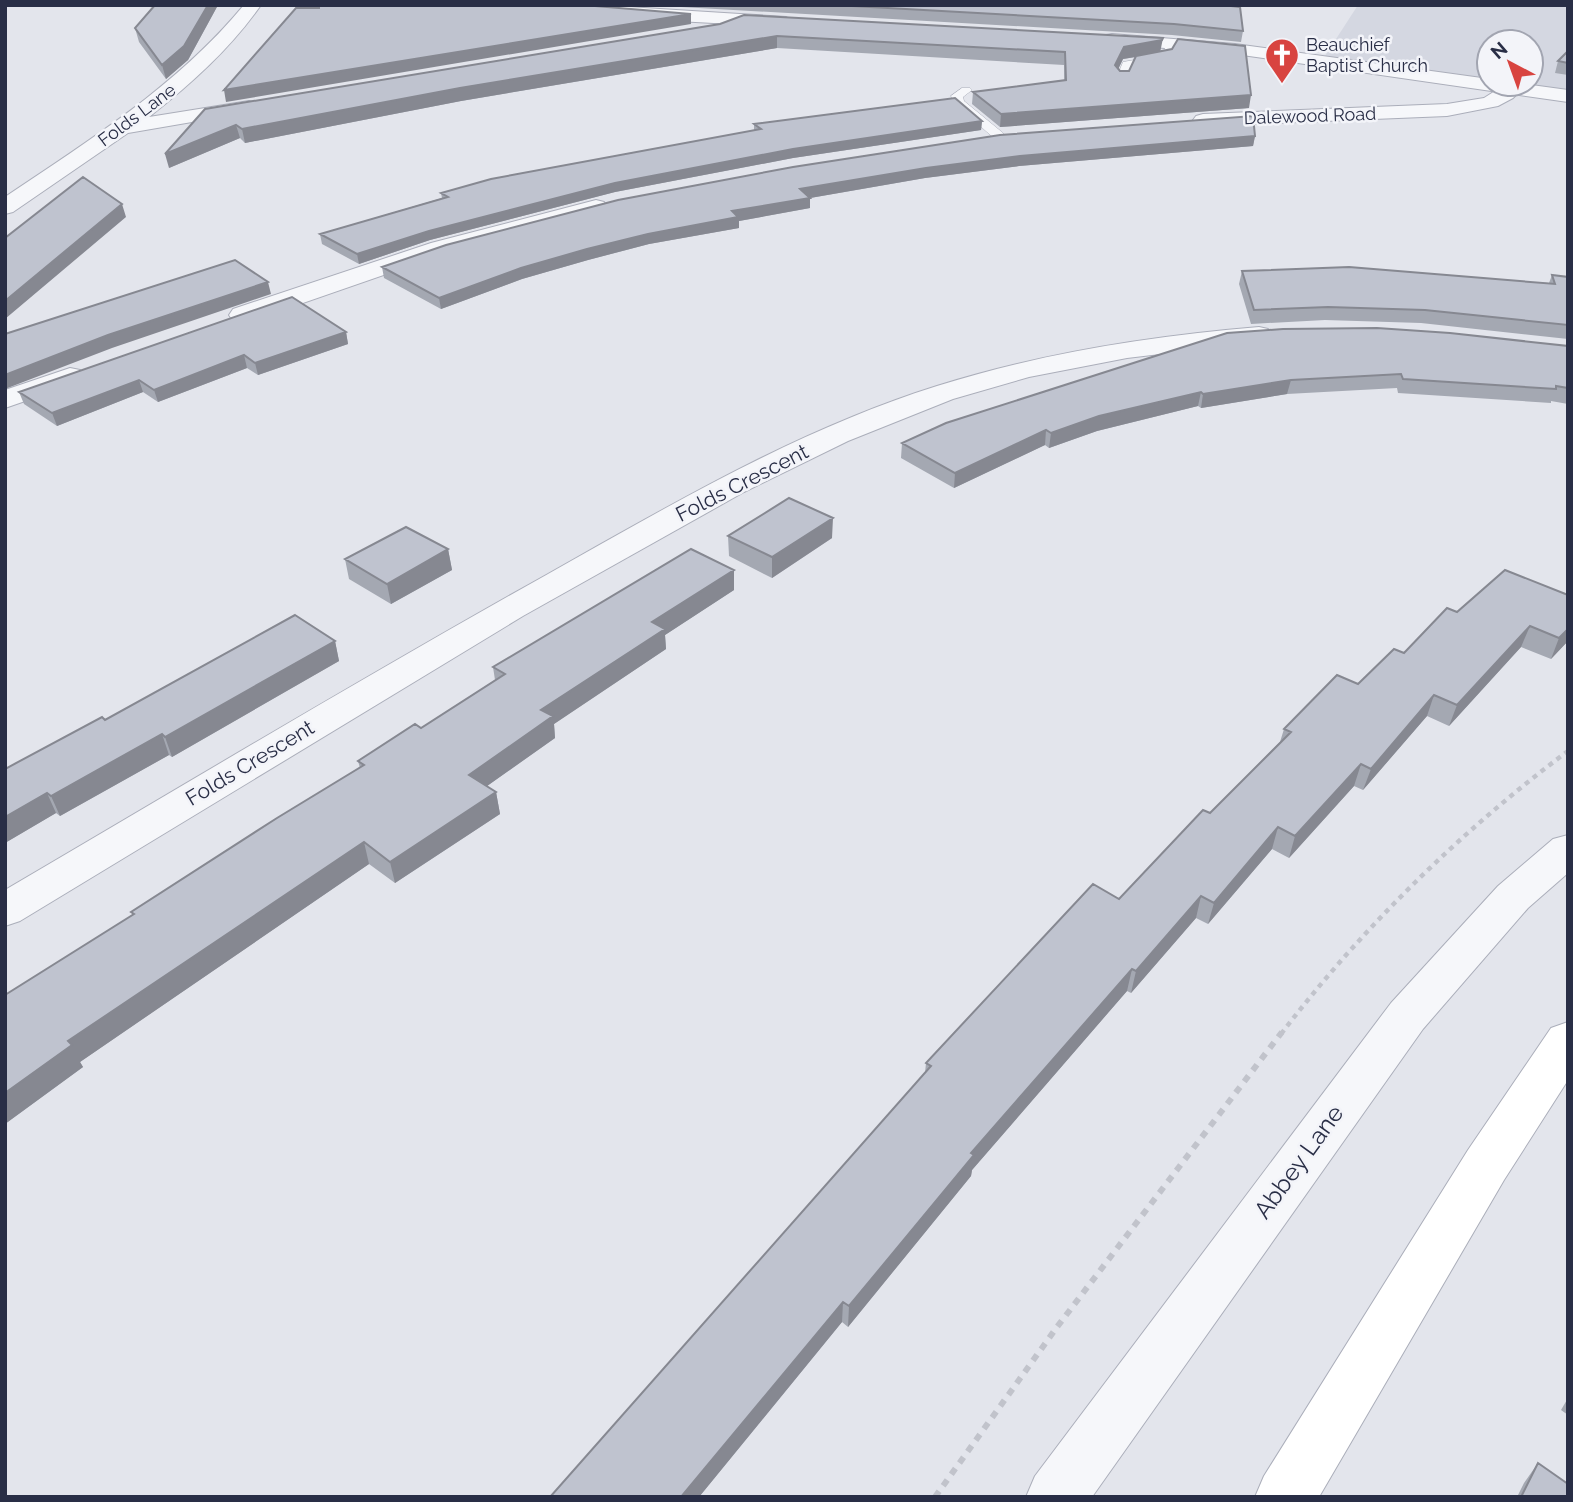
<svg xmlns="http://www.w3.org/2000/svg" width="1573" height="1502" font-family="Raleway,sans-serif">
	<rect width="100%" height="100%" fill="#e3e5ec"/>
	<path fill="#d4d7e1" d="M1358,5H1568V92L1519,84H1531V42H1489V79L1325,56Z"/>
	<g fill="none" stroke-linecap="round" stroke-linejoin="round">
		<g stroke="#abaeba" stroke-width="1">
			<path id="service" d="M1168,41L1177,43L1170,59L1132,66L1126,81H1118L1116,79L1123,62L1162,55Z
				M962,88H970L972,90L963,97L964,101L1003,133V139H995L955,104L951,96Z"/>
		</g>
		<g stroke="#abaeba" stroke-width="2">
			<path id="minor" d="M244,5H261C230,49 191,84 149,117L249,101L256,103L259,107L256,111L128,133L13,212L5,214V197C91,139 177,86 244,5Z
				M1506,84H1520L1523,88L1513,98L1498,106L1447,116L1203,126L1196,124L1193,120L1196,116L1203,114L1447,104L1484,98Z
				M596,200L604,202L607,207L604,212L447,253L251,321L242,323L233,321L229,315L233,309L431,243Z
				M1259,327L1268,329L1272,335L1268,341L1127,358L1029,377L953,399L848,441L744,492L523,616L20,921L5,926V890C186,784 365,676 548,574C672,504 800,429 937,386C1042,353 1150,336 1259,327Z
				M70,368L80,370L84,376L80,382L5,408V390Z
				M1568,835V873L1528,908L1423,1029L1092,1497H1026L1035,1476L1391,1003L1498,886L1553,839Z"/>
		</g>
		<g stroke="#abaeba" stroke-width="2">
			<path id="tertiary" d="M534,5H596L786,17L795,22L786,27L622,18L542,10Z
				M1112,34L1235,44L1489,79V84H1524L1568,90V102L1235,54L1106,43L1103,39L1106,35Z"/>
		</g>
		<g stroke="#abaeba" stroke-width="2">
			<path id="secondary" d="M1568,1022V1080L1504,1180L1319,1497H1255L1264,1476L1468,1150L1551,1028Z"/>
		</g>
		<path stroke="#c1c3cb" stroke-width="4.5" stroke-dasharray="5 5" stroke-linecap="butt" d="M1281,1034C1362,928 1461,831 1568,751"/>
		<path stroke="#c1c3cb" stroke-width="6" stroke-dasharray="7 7" stroke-linecap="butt" d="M935,1497L1057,1327L1282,1032"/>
		<use href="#service" fill="#f6f7fa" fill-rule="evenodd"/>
		<use href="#minor" fill="#f6f7fa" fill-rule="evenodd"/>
		<use href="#tertiary" fill="#f6f7fa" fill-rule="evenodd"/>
		<use href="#secondary" fill="#fff" fill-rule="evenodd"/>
	</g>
	<path fill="#a4a8b2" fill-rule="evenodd" d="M155,5H218L188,60L166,79L139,42L135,28Z
		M646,5H1222L1243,31L1241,42L1172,35Z
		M720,24L1161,51L1249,108L1000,127L972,104L973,92L1064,80V65L777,48L461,101L245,143L240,138L169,168L205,109ZM1135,57L1129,71H1120L1118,69L1123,59Z
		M1568,51V75L1555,73L1558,61Z
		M982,121L981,130L793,158L615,192L430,240L359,264L322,244L320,234L442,198L441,193L754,131V124Z
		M1255,136L1253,146L1019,166L925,178L810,198V208L739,221V228L649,244L588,260L522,279L441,309L384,278L382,267L618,200Z
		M1242,271L1549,283L1552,275L1568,277V339L1421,323L1325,320L1251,324L1239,284Z
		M346,332L348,344L258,375L247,368L158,402L143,392L57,426L24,404L19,392Z
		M1227,333L1568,346V404L1551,401V403L1398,393L1397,388L1287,394L1201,408L1198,406L1097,431L1049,448L1045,445L954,488L901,458L902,443Z
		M728,536L832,538L772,578L729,556Z
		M448,549L452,570L391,604L349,579L345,559Z
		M734,570V590L665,635L666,649L554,724L555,738L487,786L496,792L500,814L395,883L369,864L80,1062L83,1067L5,1124L133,915L131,912L360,768L358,761L421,728L495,680L493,667Z
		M1568,595V641L1551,659L1521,647L1449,726L1427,716L1363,790L1354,786L1289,858L1272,849L1208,924L1196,918L1131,993L1127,991L972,1170L971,1176L848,1327L842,1322L699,1497H550L925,1073L926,1063L1119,899L1210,813L1280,742L1284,729L1358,684L1404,653L1457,612Z
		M335,641L339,661L172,757L169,755L60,816L56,813L5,843V769L105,720Z
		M1568,1398V1415L1561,1410Z
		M1538,1463L1568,1497H1517L1524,1483Z"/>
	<path fill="#868891" d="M208,5H218L188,60L166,79L162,65Z
		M691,14V24L226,102L224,90Z
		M777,36V48L461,101L245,143L242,129L460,88Z
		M1163,38L1160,53L1123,59L1114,78L1115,65L1124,47Z
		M1251,95L1249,108L1000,127L1001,114Z
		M982,121L981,130L793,158L615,192L430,240L359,264L357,254L429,231L615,183L793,149Z
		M236,125L240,138L169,168L165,154Z
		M1255,136L1253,146L1019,166L925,178L810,198V208L739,221V228L649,244L588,260L522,279L441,309L439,298L521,268L587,249L732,211L800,189L926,168L1020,156Z
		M122,204L126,217L5,319V301Z
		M268,282L271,294L112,348L5,389V375L108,335Z
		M346,332L348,344L258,375L255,363Z
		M244,355L247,368L158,402L154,390Z
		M139,380L143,392L57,426L52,413Z
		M1291,380L1287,394L1201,408L1203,394Z
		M1201,392L1198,406L1097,431L1049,448L1051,433L1099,416Z
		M1046,430L1045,445L954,488L955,473Z
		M833,518L832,538L772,578V557Z
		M448,549L452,570L391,604L387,584Z
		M734,570V590L665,635L666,649L554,724L555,738L473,796L469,775L541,710L652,622Z
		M1530,626L1521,647L1449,726L1457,705Z
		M1568,629V641L1551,659L1559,638Z
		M335,641L339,661L172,757L165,737Z
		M1434,695L1427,716L1363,790L1371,769Z
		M162,734L169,755L60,816L51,796Z
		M1361,764L1354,786L1289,858L1295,836Z
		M496,792L500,814L395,883L390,862Z
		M47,793L56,813L5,843V817Z
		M1278,827L1272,849L1208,924L1214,903Z
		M364,842L369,864L80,1062L83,1067L5,1124V1093L68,1041Z
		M1201,896L1196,918L1131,993L1136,971Z
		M1132,969L1127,991L972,1170L971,1176L848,1327L849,1306L971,1153Z
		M843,1302L842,1322L699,1497H681Z"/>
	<path fill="#bfc3cf" stroke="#868891" stroke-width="2" d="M155,5H208L184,46L162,65L135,28Z
		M319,5H583L691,14L224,90L296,8H319Z
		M834,5H1222L1240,7L1243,31L1174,24Z
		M744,15L1163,38L1162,40L1124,47L1115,65L1120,71H1129L1136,56L1172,49L1178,39L1245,46L1251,95L1001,114L973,92L1066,80L1065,52L777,36L460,88L242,129L236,125L165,154L205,109L720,24Z
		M1568,51V63L1558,61Z
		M955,98L982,121L793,149L615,183L429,231L357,254L320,234L448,197L441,193L491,179L761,129L754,124Z
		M1253,116L1255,136L1020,156L926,168L800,189L810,198L732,211L738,217L648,234L587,249L521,268L439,298L382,267L446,245L618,200L793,167L1000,135Z
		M83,177L122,204L5,301V238Z
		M235,260L268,282L108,335L5,375V334Z
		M1349,267L1555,284L1552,275L1568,277V325L1425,310L1328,307L1254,310L1242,271Z
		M292,297L346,332L255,363L244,355L154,390L139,380L52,413L19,392Z
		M1377,328L1450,333L1568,346V388L1556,386V389L1403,379L1401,374L1291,380L1203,394L1201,392L1099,416L1051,433L1046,430L955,473L902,443L946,423L1227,333L1283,329Z
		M789,498L833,518L772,557L728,536Z
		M406,527L448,549L387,584L345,559Z
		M691,549L734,570L652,622L665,629L541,710L553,716L469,775L496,792L390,862L364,842L68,1041L72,1045L5,1093V995L134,914L131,912L277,818L364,765L358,761L415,724L421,728L505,674L493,667Z
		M1505,570L1568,595V629L1559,638L1530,626L1457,705L1434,695L1371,769L1361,764L1295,836L1278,827L1214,903L1201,896L1136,971L1132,969L971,1153L974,1155L849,1306L843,1302L681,1497H550L931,1066L926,1063L1093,884L1119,899L1203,810L1210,813L1291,732L1284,729L1337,675L1358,684L1394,649L1404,653L1447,608L1457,612Z
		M295,615L335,641L165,737L162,734L51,796L47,793L5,817V769L102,717L105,720Z
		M1538,1463L1568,1484V1497H1521Z"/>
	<defs>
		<g id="church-pin" transform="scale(1.75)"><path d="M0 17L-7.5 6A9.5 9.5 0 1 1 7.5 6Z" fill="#d84440" stroke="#f3f4f9"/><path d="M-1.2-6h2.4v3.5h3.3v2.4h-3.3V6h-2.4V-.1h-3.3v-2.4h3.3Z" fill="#fff"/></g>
	</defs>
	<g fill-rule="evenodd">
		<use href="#church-pin" x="1282" y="55"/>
	</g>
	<g text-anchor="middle" stroke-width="5" stroke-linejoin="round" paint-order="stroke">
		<g font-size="18" fill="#292e46" stroke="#f3f4f9" text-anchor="start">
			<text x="1306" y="51">Beauchief<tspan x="1306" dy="21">Baptist Church</tspan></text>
		</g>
		<g font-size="18" fill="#292e46" stroke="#f3f4f9">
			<text transform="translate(137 115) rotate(-37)" y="6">Folds Lane</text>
			<text transform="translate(1310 116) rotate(-2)" y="6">Dalewood Road</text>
		</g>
		<g font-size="21" fill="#292e46" stroke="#f3f4f9">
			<text transform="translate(742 483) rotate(-27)" y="7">Folds Crescent</text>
			<text transform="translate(250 763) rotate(-31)" y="7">Folds Crescent</text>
		</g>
		<g font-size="24" fill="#292e46" stroke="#f3f4f9">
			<text transform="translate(1299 1162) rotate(-54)" y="8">Abbey Lane</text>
		</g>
	</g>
	<rect width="1573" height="1502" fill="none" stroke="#292e46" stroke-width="14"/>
	<g transform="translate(1510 63) rotate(319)"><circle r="33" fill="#f3f4f9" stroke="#a2a5b1" stroke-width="2"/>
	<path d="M0-5L12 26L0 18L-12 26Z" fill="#d84440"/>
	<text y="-10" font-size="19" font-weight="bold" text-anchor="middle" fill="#292e46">N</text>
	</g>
</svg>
